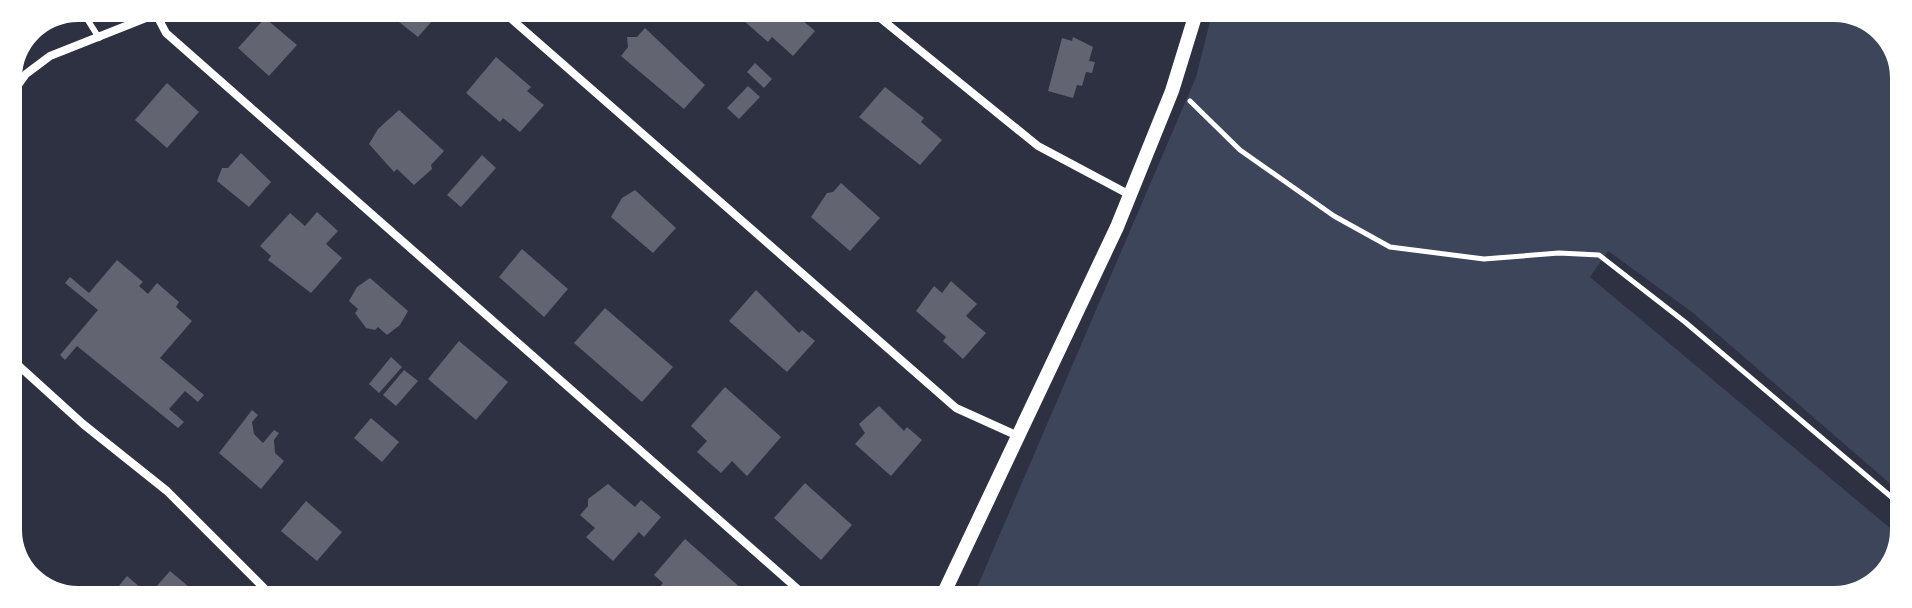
<svg xmlns="http://www.w3.org/2000/svg" width="1912" height="608" font-family="Mulish,sans-serif">
	<rect width="100%" height="100%" fill="#2d3142"/>
	<path fill="#3c4559" d="M1213,10L1852,11L1887,32L1904,73L1902,494L1692,312L1608,251L1590,277L1902,538C1901,576 1864,590 1834,600L972,599L1196,77Z"/>
	<path fill="#626471" d="M380,8L438,9L441,11L418,37L394,18L387,19Z
		M738,9H789L815,31L793,56L772,37L768,42L735,13Z
		M952,9H979L976,19L951,13Z
		M265,18L297,45L269,76L238,48Z
		M645,28L705,85L684,109L621,56L628,47L627,37H637Z
		M1073,37L1093,47L1089,61L1095,62L1092,73L1086,72L1082,86L1077,85L1073,98L1048,91L1062,38L1072,41Z
		M496,57L531,87L527,91L544,105L520,132L503,118L500,122L466,93Z
		M755,63L772,79L764,88L747,72Z
		M167,83L199,112L167,148L135,120Z
		M748,86L760,97L739,119L727,108Z
		M885,87L924,118L921,122L942,140L920,165L859,117Z
		M399,110L444,151L431,165L432,169L414,185L397,169L394,172L369,144L378,129Z
		M241,153L271,182L249,207L217,181L222,168H228Z
		M482,155L496,168L461,207L447,195Z
		M841,183L880,218L850,251L811,217L827,193L833,192Z
		M635,190L676,228L653,253L611,217L622,198Z
		M317,212L338,231L326,244L342,258L311,293L268,260L271,256L260,246L290,213L305,226Z
		M522,249L568,289L544,317L499,277Z
		M117,260L143,282L139,286L148,294L157,283L179,302L176,307L192,321L160,358L204,395L198,402L185,391L169,409L184,422L178,428L77,346L65,360L60,355L98,310L65,283L70,277L89,293Z
		M370,278L408,311L400,325L387,335L378,327L375,330L366,328L355,313L358,309L349,301L357,287Z
		M951,281L977,304L966,316L986,333L963,359L943,341L946,337L916,311L934,286L942,293Z
		M756,290L799,333L802,330L815,341L787,372L729,321Z
		M605,308L673,367L642,402L574,343Z
		M459,341L508,382L476,420L428,379Z
		M391,357L402,367L379,393L369,384Z
		M404,370L418,381L396,406L383,395Z
		M725,387L781,437L747,476L732,461L721,473L697,452L707,441L691,426Z
		M879,406L904,431L907,427L922,440L891,476L855,444L865,433L859,424Z
		M252,410L258,415L252,422L254,434L263,443L274,430L279,433L274,440L275,453L284,461L261,489L219,453Z
		M371,418L399,442L382,462L354,438Z
		M805,483L852,525L821,560L774,518Z
		M608,484L635,507L641,500L661,517L644,537L639,532L613,561L586,537L595,528L580,515L588,506V499Z
		M306,501L342,532L317,561L281,531Z
		M685,539L726,575L752,598H684L677,593L669,598L658,589L663,583L654,575Z
		M170,571L195,592L190,598H109L127,576L149,595Z"/>
	<g fill="none" stroke-linecap="round" stroke-linejoin="round">
		<path stroke="#fff" stroke-width="5" d="M1190,101L1240,150L1334,216L1390,247L1484,259L1559,253L1599,255L1685,322L1902,506"/>
		<path stroke="#fff" stroke-width="6" d="M84,14L99,38"/>
		<path stroke="#fff" stroke-width="8" d="M166,8L156,14L166,33L809,599
			M500,9L956,408L1018,436
			M869,9L1038,146L1130,195
			M8,99L26,74L50,56L156,14
			M8,356L83,424L167,491L274,598"/>
		<path stroke="#fff" stroke-width="14" d="M941,599L1117,227L1172,91L1197,10"/>
	</g>
	<path d="M0 0H1912V608H0ZM78 22H1834A56 56 0 0 1 1890 78V530A56 56 0 0 1 1834 586H78A56 56 0 0 1 22 530V78A56 56 0 0 1 78 22Z" fill="#fff" fill-rule="evenodd"/>
</svg>
